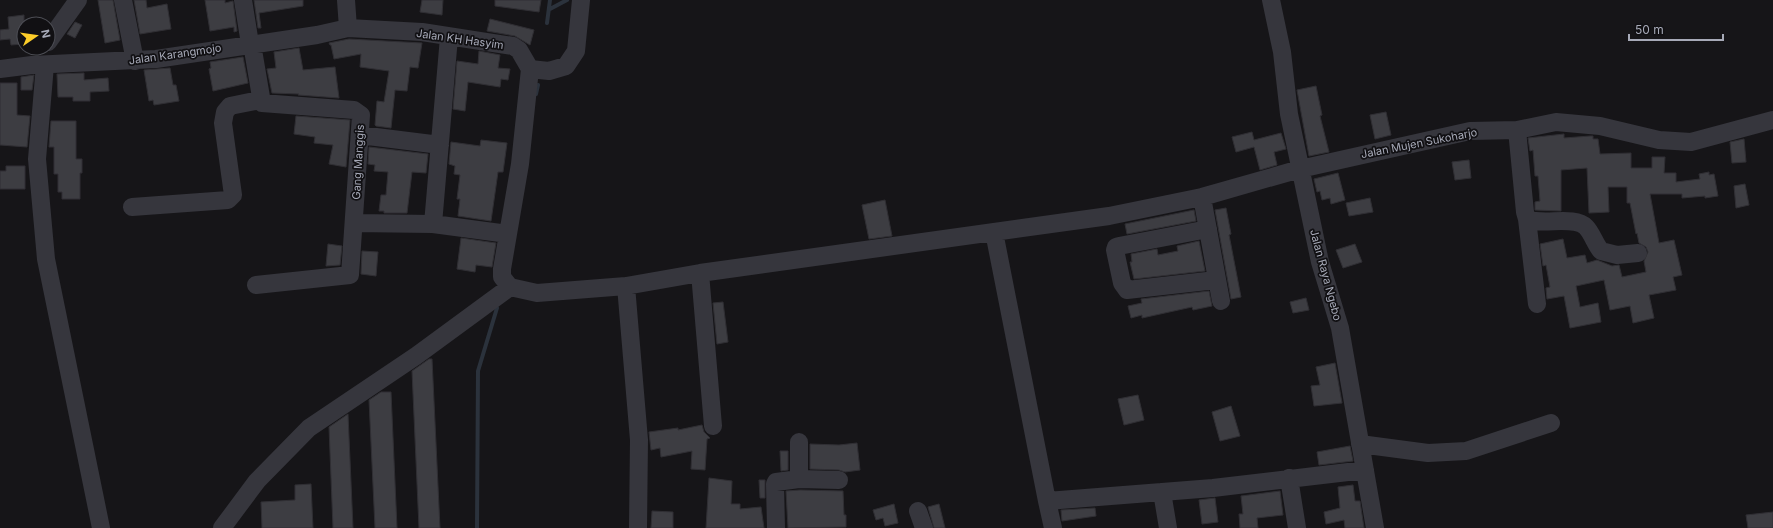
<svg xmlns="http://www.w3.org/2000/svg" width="1773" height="528" font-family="Inter,sans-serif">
	<rect width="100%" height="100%" fill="#161518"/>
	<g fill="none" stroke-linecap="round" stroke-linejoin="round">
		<path stroke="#2b323c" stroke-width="4" d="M550,9L567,0
			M547,23L550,0
			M536,94L538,85
			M477,528L478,371L497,308"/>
	</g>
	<path fill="#3d3d42" stroke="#302f34" d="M98,0H113L120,40L105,43Z
		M134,0H146L147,8L167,4L171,29L140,34Z
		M205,0H225V3L233,1L237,31L234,32V27L210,31Z
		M254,0H303V6L259,13L261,28H258Z
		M422,0H443L442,15L420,12Z
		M495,0H541L539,12L495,6Z
		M24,15V44L11,45L10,39L0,40V30L9,29L8,17Z
		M490,19L534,30L530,45L515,36L487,31Z
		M75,22L82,25L75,38L67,34Z
		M349,39L422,43L418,68L410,67L407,91L395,90L391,128L376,126L375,125L377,101L384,102L389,71L360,67L361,54L334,59L331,45H330L329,43Z
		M299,48L303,70L335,67L339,98L298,95L299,94L272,93L267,69L276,68L274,52Z
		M479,51L500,55L498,68L510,69L508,80L501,79L500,87L468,82L465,111L453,109L457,61L478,64Z
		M243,57L248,83L213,91L209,69L211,68L210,62Z
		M170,68L173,85H176L179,101L154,105L153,100L149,101L144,70Z
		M84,73V80L108,78L109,91L90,92V101H73V97H58L57,74Z
		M34,75L32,90H21V77Z
		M0,83H17V115L30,116L27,147L0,145Z
		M1316,86L1322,115L1320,116L1329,152L1309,156L1297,90Z
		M1386,112L1391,135L1375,139L1370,115Z
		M296,116L350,120L346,167L329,164L333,145L314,143L315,137L294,134Z
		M51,121H76V159H82V173H80V199H62V192H58V174H54V147H49Z
		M1252,132L1254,140L1281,133L1286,149L1274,152L1277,165L1260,170L1254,147L1236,152L1232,137Z
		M1564,134V138L1590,136H1593V139H1598L1600,154L1631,153V168H1652V157H1665L1664,173H1676V182L1700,179L1699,174L1709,172V175L1714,174L1718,196L1705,198V196L1682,198V194H1650L1659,243L1674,240L1682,275L1673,277L1676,290L1649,295L1654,318L1633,323L1630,306L1610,310L1604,280L1576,286L1580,307L1598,303L1601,322L1570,328L1564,296L1547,299L1546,288L1550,287L1546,265L1543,266L1540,244L1563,239L1567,258L1585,255L1587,263L1597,260L1612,266L1619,265L1622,277L1646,272L1644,261L1648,252L1646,247L1639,243L1637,233L1636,234L1630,203H1627V187H1608L1609,212L1589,213L1587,168L1561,170V211L1535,210V202L1540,201L1538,176H1535L1533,150L1530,151L1528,138Z
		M1744,139L1746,162L1732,163L1730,142Z
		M481,140L507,143L503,172H498L491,221L458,216L460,199H457L460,175L454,174L455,166L449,164L451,142L480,146Z
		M369,147L428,154L426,173L412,172L407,213H384V211H379L381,195H386L388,172L374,171L375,165L368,164Z
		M1469,160L1471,178L1455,180L1452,162Z
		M6,166H25V189H0V171H6Z
		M1338,173L1345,200L1331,204L1330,198L1322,200L1320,191L1317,192L1314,179Z
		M1745,184L1749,205L1736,208L1734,186Z
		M1370,198L1373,212L1349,216L1346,203Z
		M885,200L892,236L869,239L862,205Z
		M1226,208L1231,234L1229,235L1231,245L1241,297L1231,299L1215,210Z
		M1194,210L1196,221L1127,234L1125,224Z
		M461,238L496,243L492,267L476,265L475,272L457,269Z
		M1199,241L1205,271L1134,279L1130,262H1132L1131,254L1157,249L1158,255L1178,251L1177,246Z
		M328,244L342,246L340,265L326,266Z
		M1355,244L1362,262L1343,268L1336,250Z
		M362,251L378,252L376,276L361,274Z
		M1209,291L1212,306L1193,310L1192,307L1142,318V315L1131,318L1128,306L1142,303L1141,299Z
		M1306,298L1309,310L1293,313L1290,302Z
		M723,302L728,342L717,344L713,303Z
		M429,359H432L440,528H419L412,371Z
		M1335,363L1342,403L1314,406L1311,386L1320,385L1316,367Z
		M381,392H391L397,528H375L369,400Z
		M1138,395L1144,420L1124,425L1118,399Z
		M1231,406L1240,436L1220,441L1212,412Z
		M348,414L353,528H333L329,427Z
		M702,425L704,432L710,438L707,439L705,470L691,469L692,451L661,457L660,448L651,450L649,432L678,428V430Z
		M857,443L860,470L845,472L839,470L810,469V444L839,445Z
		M1350,446L1353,461L1319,465L1317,452Z
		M780,451H788V470L781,471Z
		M709,478L732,481L731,504H740V509L761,507L764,528H706Z
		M759,480H765V498H760Z
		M311,484L313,528H262L261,502L295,500V485Z
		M1353,485L1355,501H1360L1364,528H1345L1344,520L1326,524L1324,512L1340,508L1338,487Z
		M800,490L843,491L844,515H846V527L788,528L786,491Z
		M1280,491L1283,515L1257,518L1258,528H1240L1239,514H1243L1241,496Z
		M1215,498L1218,522L1202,524L1199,500Z
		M894,504L898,523L885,526L883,518L876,520L873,510Z
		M939,504L945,528H934L928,507Z
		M1095,508L1096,516L1062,521L1061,510Z
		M652,511L673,512V528H651Z
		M1773,512V528H1748L1746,515Z"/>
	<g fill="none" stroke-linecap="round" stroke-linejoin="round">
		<path stroke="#36363d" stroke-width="18" d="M123,0L135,61
			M243,0L250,44
			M346,0L348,28
			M1271,0L1282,52L1289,114L1320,262L1340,328L1375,528
			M48,42L78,0
			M252,44L262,103L354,110L361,115L350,275L256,285
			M45,65L37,159L46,259L101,528
			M0,69L32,65L156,59L317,35L348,28L422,32L513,46L519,50L530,69
			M530,69L520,164L502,269V277L510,287L537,293L626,286L700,273L1109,216L1202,197L1300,169L1470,131L1517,130L1556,122L1600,126L1659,140L1691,142L1773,120
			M530,69L549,71L566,66L576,51L581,0
			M1517,130L1525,212L1527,219C1543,226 1574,215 1586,227C1592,233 1595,244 1601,251L1617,255L1638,253
			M360,135L440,145
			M1202,197L1221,301
			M132,207L228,200L233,195L223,123L225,112L230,106L260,100
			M1527,219L1537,304
			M354,223L433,224L508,234
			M433,224L449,37
			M1208,229L1119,246L1116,247L1115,250L1122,283L1127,290L1216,280
			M994,232L1047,501
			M700,273L713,426
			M626,286L639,440L638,528
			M1360,444L1428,453L1466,451L1551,423
			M1289,478L1297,528
			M799,479V442
			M1162,492L1168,528
			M918,511L924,528
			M222,528L257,481L309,428L416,356L510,287
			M776,528L775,484L776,482L799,479L839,480
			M1053,528L1047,501L1213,488L1365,470"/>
	</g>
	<g text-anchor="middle" stroke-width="3.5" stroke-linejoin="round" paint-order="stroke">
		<g font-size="11" fill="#a7aab8" stroke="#111013">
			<text transform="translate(460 39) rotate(8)" y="4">Jalan KH Hasyim</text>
			<text transform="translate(175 54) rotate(-8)" y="4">Jalan Karangmojo</text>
			<text transform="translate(1419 143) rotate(-11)" y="4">Jalan Mujen Sukoharjo</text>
			<text transform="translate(358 162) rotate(-87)" y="4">Gang Manggis</text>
			<text transform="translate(1326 275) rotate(75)" y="4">Jalan Raya Ngebo</text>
		</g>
	</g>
	<g transform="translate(36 36) rotate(77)"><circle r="19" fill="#111013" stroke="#4d4e55"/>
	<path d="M0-3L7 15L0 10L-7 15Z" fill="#fccd29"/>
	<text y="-6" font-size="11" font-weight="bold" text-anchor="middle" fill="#a7aab8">N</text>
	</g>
	<path d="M1629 34v6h94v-6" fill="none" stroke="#a7aab8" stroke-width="2"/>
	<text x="1635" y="34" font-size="12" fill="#a7aab8" stroke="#111013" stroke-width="3" paint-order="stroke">50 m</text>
</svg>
